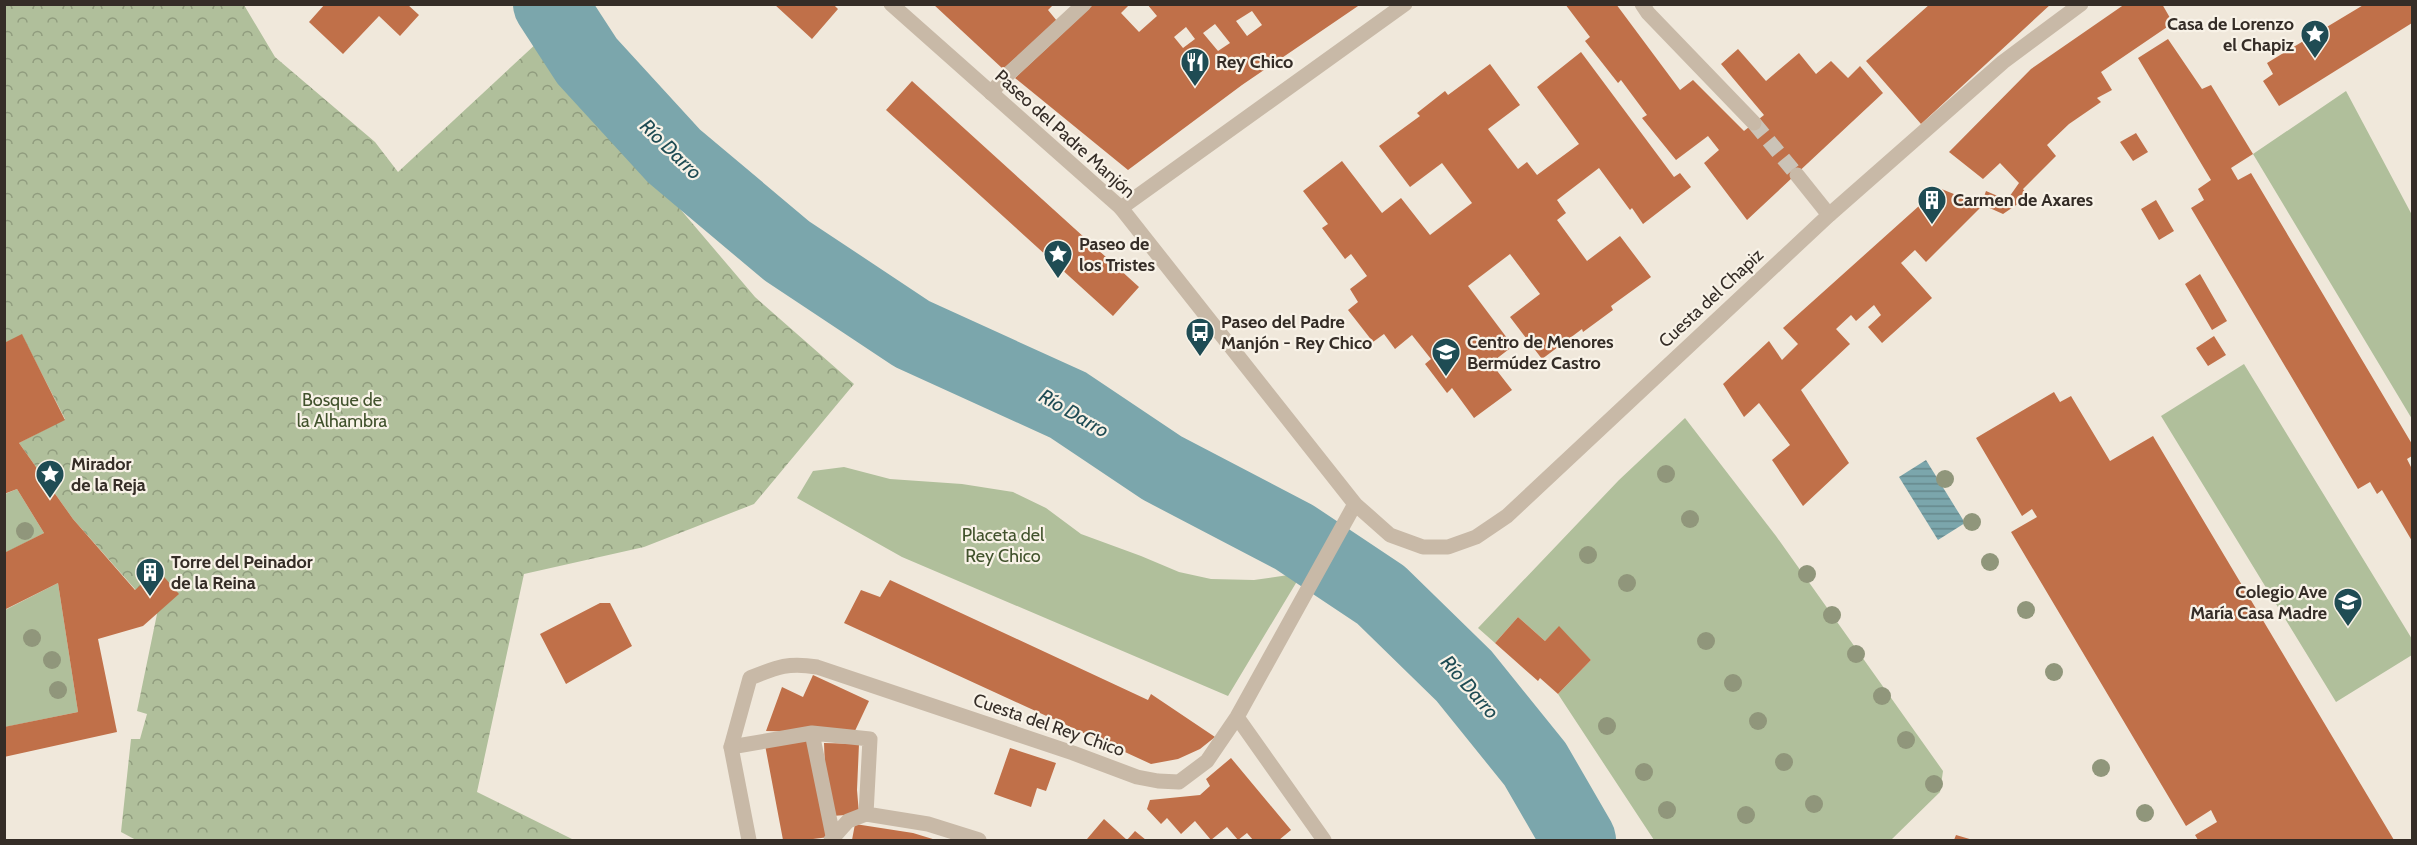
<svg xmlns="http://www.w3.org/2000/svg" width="2417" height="845" font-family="Cabin,sans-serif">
	<defs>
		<pattern id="forest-crowns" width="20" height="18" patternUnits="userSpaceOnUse" patternTransform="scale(1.5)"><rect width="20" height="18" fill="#b0bf9b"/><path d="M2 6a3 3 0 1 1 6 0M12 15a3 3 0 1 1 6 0" fill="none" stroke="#909c7e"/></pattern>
		<pattern id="water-rules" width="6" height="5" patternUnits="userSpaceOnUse" patternTransform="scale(1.5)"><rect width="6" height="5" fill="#7ba6ac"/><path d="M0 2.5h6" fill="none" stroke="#66888c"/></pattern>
	</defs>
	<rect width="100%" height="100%" fill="#f0e8db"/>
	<path fill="#b0bf9b" d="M2346,91L2412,215V419L2253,154Z
		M2244,364L2412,639V655L2336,702L2161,416Z
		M1685,418L1776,536L1943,771L1940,792L1891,840H1654L1558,694L1591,660L1559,627L1545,641L1518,617L1495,643L1478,628L1619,480Z
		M844,467L890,479L962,484L1013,492L1046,508L1081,534L1141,556L1179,572L1211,579L1254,580L1302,573L1228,696L902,557L797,498L813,471Z
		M17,489L44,533L5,553V494Z
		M58,583L78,712L5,727V610Z"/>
	<path fill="url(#forest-crowns)" d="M5,5H244L275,57L375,142L398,172L538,42L755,297L854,384L754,504L644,547L524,574L477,792L574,840H136L121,832L131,739H140L147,714L137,711L157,614L73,519L19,443L65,419L22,335L5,343Z"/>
	<path fill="url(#water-rules)" d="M1926,460L1965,523L1938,540L1899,477Z"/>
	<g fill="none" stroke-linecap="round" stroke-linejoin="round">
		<path stroke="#7ba6ac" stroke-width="74" d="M550,4L587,61L674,156L787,251L912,334L1068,405L1162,468L1294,537L1381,595L1464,676L1535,764L1579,840"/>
	</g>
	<path fill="#c07049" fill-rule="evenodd" d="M325,4H407L419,15L400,36L379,16L343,54L309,22Z
		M774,4H833L838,9L812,39Z
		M933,4H1054L1048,10L1057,21L1003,69Z
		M1094,4H1130L1121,13L1139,32L1157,16L1147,4H1361L1242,85L1128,170L1015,78ZM1252,11L1262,25L1247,36L1236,21ZM1215,24L1230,43L1218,51L1203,33ZM1186,27L1195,39L1183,48L1174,37Z
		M1565,4H1616L1680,90L1693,80L1744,131L1764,115L1721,64L1738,49L1766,81L1799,53L1816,74L1831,61L1848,78L1860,66L1883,93L1747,220L1704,163L1719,150L1708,136L1676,160L1642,118L1647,115L1621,80L1618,83L1585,41L1590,37Z
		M1930,4H2051L1921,124L1866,61Z
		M2125,4H2162L2173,23L2101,72L2112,90L2097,98L2101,102L2069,124L2047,145L2056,156L2023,189L2028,197L2003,214L1983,205L1926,262L1915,250L1901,263L1932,298L1882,343L1868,327L1881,315L1874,305L1856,321L1851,315L1836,329L1850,344L1801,390L1849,463L1803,506L1772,460L1790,445L1759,403L1744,417L1723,384L1769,341L1782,360L1798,344L1783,328L1939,188L1981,205L1986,191L2007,200L2019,183L2000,163L1983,179L1949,152L2031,69Z
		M2365,4H2412V23L2279,106L2263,81L2273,74L2267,63Z
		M2168,39L2202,89L2211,85L2253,154L2231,168L2238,180L2251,173L2412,444V456L2407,459L2412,469V541L2382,490L2377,494L2370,482L2358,489L2191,208L2204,200L2198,189L2211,180L2138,58Z
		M1581,52L1674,177L1680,173L1691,187L1643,224L1632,208L1630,210L1599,168L1557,200L1566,213L1557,220L1587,261L1620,236L1651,277L1611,306L1613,310L1583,332L1582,329L1542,359L1510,317L1540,294L1510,254L1468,286L1513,346L1491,363L1512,390L1474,418L1452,388L1447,393L1425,364L1431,359L1412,335L1395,349L1384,334L1373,342L1348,310L1358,302L1350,289L1367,276L1351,254L1345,259L1322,228L1328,224L1303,191L1342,161L1382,213L1401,198L1430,235L1472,203L1442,163L1410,187L1379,146L1420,116L1417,113L1445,91L1448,95L1490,64L1520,105L1488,129L1518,169L1527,162L1537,175L1579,144L1537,87Z
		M912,81L1139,287L1113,316L886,110Z
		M2136,133L2148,152L2133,161L2120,142Z
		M2156,200L2174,231L2159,240L2141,209Z
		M2200,274L2227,321L2212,330L2185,284Z
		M22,334L65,420L19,443L73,519L135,590L158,570L179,594L143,626L98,639L117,732L4,757V727L78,712L58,583L4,610V553L44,533L17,489L4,494V343Z
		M2214,336L2226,355L2208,366L2196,348Z
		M2054,392L2060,402L2071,396L2110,461L2153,436L2394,840H2198L2195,835L2217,822L2211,810L2186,826L2011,532L2037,517L2032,509L2022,516L1976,438Z
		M890,580L1148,700L1151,694L1215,737L1200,749L1178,759L1151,764L844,623L861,590L880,597Z
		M600,603H610L632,646L566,684L540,634Z
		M1518,617L1545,641L1559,626L1591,660L1558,694L1540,678L1538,681L1495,643Z
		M813,675L869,701L854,733L766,731L782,687L803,697Z
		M809,737L829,837L805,840H783L765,745Z
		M824,743L859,744L857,790L859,814L832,816L826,793Z
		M1010,748L1056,763L1046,791L1037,788L1031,807L994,794Z
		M1231,758L1291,830L1279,840H1253L1247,833L1238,840L1227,827L1211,840L1195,821L1181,834L1167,818L1161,824L1147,809L1150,800L1200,795L1210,786L1206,779Z
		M1104,819L1127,840L1135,831L1146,840H1089L1087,839Z
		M855,824L913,833L936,840H852Z
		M1956,835L1973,840H1954Z"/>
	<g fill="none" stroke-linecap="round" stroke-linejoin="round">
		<path stroke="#cbc3b7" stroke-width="15" stroke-dasharray="15 8" stroke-linecap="butt" d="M1754,123L1797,175"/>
		<path stroke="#c8b9a7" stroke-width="15" d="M812,733L833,836
			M731,747L812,733L870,739L866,814
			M831,840L848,821L866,814L928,824L979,840"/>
		<path stroke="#c8b9a7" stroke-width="15" d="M991,93L1003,79L1084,4"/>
		<path stroke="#c8b9a7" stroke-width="15" d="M1642,4L1648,13L1754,123
			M1797,175L1829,215
			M1121,208L1405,4
			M1237,717L1324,840
			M749,840L731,747L750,678C777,667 788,662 817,667L1073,753L1137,777L1158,781L1179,782L1207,761L1237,717L1355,504"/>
		<path stroke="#c8b9a7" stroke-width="15" d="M891,4L1121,208L1355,504L1390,535L1423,547H1448L1476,537L1507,516L1829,215L2003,62L2081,4"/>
	</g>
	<g fill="#90967b">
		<circle cx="1666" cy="474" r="9"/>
		<circle cx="1945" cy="479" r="9"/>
		<circle cx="1690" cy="519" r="9"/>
		<circle cx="1972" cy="522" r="9"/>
		<circle cx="25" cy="531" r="9"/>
		<circle cx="1588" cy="555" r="9"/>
		<circle cx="1990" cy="562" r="9"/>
		<circle cx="1807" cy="574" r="9"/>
		<circle cx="1627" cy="583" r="9"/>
		<circle cx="2026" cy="610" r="9"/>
		<circle cx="1832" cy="615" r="9"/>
		<circle cx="32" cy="638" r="9"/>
		<circle cx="1706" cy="641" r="9"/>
		<circle cx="1856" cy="654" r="9"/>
		<circle cx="52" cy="660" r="9"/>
		<circle cx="2054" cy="672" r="9"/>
		<circle cx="1733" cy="683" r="9"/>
		<circle cx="58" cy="690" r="9"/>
		<circle cx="1882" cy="696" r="9"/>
		<circle cx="1758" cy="721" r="9"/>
		<circle cx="1607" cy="726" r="9"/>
		<circle cx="1906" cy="740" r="9"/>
		<circle cx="1784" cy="762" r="9"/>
		<circle cx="2101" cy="768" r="9"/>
		<circle cx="1644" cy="772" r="9"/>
		<circle cx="1934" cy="784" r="9"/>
		<circle cx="1814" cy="804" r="9"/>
		<circle cx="1667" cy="810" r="9"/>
		<circle cx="2145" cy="813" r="9"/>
		<circle cx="1746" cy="815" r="9"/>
	</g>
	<defs>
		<g id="sight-pin" transform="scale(1.5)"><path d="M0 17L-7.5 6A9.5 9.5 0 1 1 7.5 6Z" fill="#1f4c54" stroke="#f8f2e7"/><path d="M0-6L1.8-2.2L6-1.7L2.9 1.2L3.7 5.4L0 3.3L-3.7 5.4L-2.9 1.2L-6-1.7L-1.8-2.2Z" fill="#fff"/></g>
		<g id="restaurant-pin" transform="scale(1.5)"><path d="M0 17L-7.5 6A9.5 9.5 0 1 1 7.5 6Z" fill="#1f4c54" stroke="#f8f2e7"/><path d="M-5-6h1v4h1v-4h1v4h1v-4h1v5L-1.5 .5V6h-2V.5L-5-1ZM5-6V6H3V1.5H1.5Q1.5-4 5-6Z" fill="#fff"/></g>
		<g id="building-pin" transform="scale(1.5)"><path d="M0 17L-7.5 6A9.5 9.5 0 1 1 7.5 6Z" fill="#1f4c54" stroke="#f8f2e7"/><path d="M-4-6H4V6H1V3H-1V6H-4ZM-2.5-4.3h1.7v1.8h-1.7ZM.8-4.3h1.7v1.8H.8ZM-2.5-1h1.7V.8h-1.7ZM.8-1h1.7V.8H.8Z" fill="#fff"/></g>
		<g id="bus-pin" transform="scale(1.5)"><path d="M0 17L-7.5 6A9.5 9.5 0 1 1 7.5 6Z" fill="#1f4c54" stroke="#f8f2e7"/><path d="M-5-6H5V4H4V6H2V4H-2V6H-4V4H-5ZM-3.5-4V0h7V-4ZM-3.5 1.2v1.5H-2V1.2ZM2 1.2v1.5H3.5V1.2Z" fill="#fff"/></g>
		<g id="school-pin" transform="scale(1.5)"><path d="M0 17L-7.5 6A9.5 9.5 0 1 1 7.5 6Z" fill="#1f4c54" stroke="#f8f2e7"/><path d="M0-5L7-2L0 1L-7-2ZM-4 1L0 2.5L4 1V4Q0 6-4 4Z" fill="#fff"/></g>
	</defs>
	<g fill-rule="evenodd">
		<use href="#sight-pin" x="2315" y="34"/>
		<use href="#restaurant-pin" x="1195" y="62"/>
		<use href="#building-pin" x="1932" y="200"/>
		<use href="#sight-pin" x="1058" y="254"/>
		<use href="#bus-pin" x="1200" y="332"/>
		<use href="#school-pin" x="1446" y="352"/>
		<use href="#sight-pin" x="50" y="474"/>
		<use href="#building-pin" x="150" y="572"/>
		<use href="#school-pin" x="2348" y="602"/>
	</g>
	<g text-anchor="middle" stroke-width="4.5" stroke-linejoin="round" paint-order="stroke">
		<g font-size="18" font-weight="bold" fill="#352d27" stroke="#f8f2e7" text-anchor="start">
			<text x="2294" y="30" text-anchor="end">Casa de Lorenzo<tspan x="2294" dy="21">el Chapiz</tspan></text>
			<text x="1216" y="68">Rey Chico</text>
			<text x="1953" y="206">Carmen de Axares</text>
			<text x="1079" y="250">Paseo de<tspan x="1079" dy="21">los Tristes</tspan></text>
			<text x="1221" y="328">Paseo del Padre<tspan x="1221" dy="21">Manjón - Rey Chico</tspan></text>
			<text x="1467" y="348">Centro de Menores<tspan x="1467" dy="21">Bermúdez Castro</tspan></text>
			<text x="71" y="470">Mirador<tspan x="71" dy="21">de la Reja</tspan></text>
			<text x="171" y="568">Torre del Peinador<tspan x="171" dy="21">de la Reina</tspan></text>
			<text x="2327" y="598" text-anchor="end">Colegio Ave<tspan x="2327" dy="21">María Casa Madre</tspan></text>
		</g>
		<g font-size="18" fill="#352d27" stroke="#f8f2e7">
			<text transform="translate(1065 134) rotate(42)" y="6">Paseo del Padre Manjón</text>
			<text transform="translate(1711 298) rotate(-43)" y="6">Cuesta del Chapiz</text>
			<text transform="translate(1049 725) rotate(19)" y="6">Cuesta del Rey Chico</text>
		</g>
		<g font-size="18" fill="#41522c" stroke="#f8f2e7">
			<text x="342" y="406">Bosque de<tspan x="342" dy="21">la Alhambra</tspan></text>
			<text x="1003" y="541">Placeta del<tspan x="1003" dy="21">Rey Chico</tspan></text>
		</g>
		<g font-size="20" font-style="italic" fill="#1f4c54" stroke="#f8f2e7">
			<text transform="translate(671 149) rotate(44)" y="7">Río Darro</text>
			<text transform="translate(1074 413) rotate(30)" y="7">Río Darro</text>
			<text transform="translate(1470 687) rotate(49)" y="7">Río Darro</text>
		</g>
	</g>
	<rect width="2417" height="845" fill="none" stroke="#352d27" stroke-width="12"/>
</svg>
